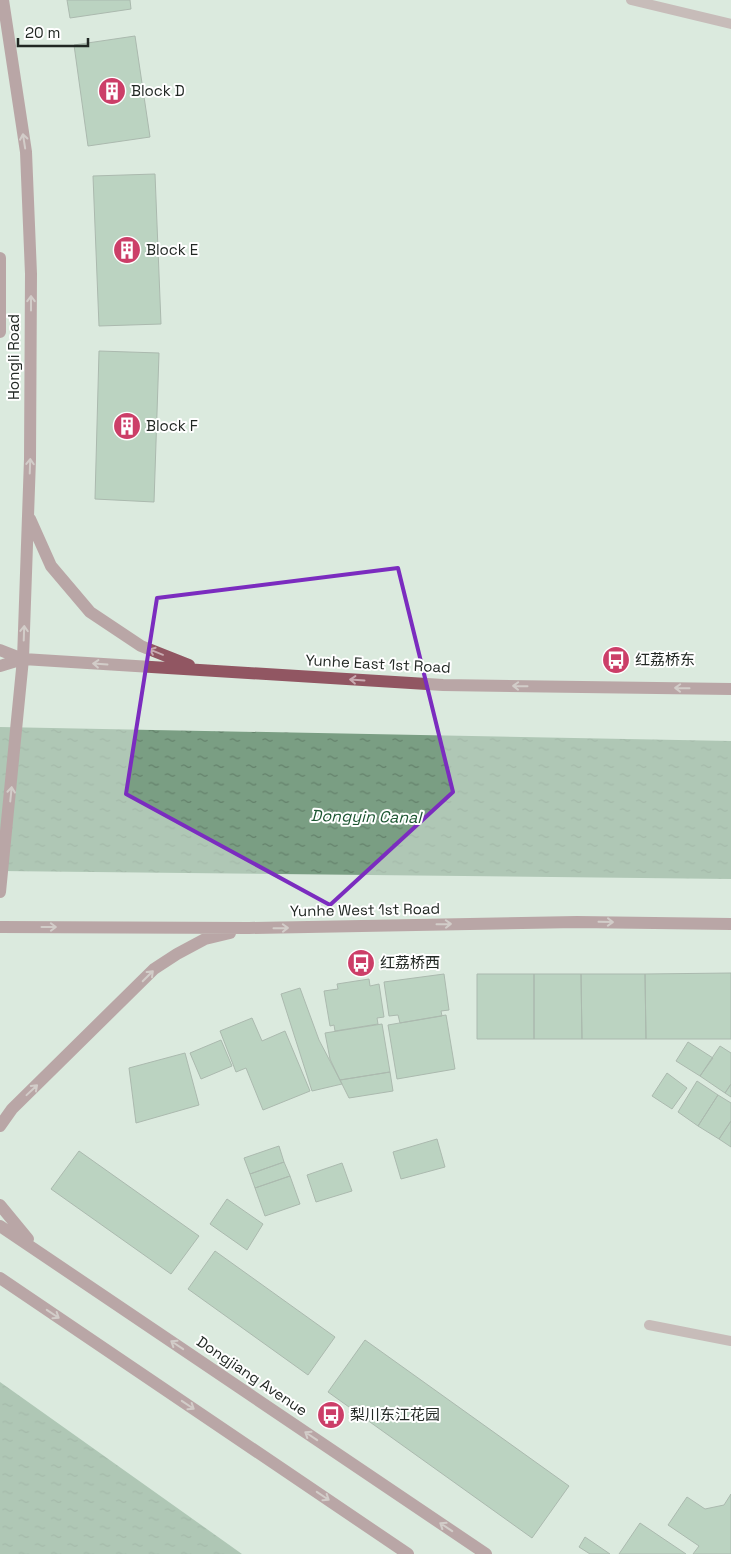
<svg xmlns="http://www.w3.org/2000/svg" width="731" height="1554" font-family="'Space Grotesk','Noto Sans SC',sans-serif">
	<defs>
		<pattern id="water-ripples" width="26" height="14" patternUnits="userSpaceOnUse" patternTransform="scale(1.25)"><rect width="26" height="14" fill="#7a9e83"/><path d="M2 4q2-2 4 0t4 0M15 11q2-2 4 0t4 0" fill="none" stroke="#64816b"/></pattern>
	</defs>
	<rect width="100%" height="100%" fill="#dbeade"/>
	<path fill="url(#water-ripples)" d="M0,727L731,741V879L0,871Z
		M0,1382L242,1554H0Z"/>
	<path fill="#95b99e" stroke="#717f74" d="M67,0H130L131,9L70,18Z
		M135,36L150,137L88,146L74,45Z
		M155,174L161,324L99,326L93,176Z
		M99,351L159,353L154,502L95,499Z
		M731,973V1039H646L645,974Z
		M444,974L449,1010L441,1011L442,1016L400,1023L398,1015L389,1016L384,982Z
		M477,974H534V1039H477Z
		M534,974H581L582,1039H534Z
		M581,974H645L646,1039H582Z
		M369,979L370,986L379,984L384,1017L377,1018L378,1024L335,1031L334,1025L330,1026L324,991L338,989L337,984Z
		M300,988L319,1040L342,1084L312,1091L281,994Z
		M446,1015L455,1069L397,1079L388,1025Z
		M252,1018L262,1041L285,1031L310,1091L263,1110L246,1068L236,1072L220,1031Z
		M382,1024L390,1072L340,1080L330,1059L325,1033Z
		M221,1040L232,1066L201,1079L190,1053Z
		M688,1042L713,1058L700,1076L676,1061Z
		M720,1046L731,1053V1084L725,1093L700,1076Z
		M185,1053L199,1105L136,1123L129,1068Z
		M390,1072L393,1091L349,1098L340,1080Z
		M667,1073L687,1088L672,1109L652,1096Z
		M697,1081L718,1095L698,1126L678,1112Z
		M731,1084V1097L725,1093Z
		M718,1095L731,1103V1121L719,1139L698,1126Z
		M731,1121V1147L719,1139Z
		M437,1139L445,1167L401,1179L393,1152Z
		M279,1146L284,1162L250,1174L244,1158Z
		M79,1151L199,1236L171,1274L51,1189Z
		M284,1162L290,1176L255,1188L250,1174Z
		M342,1163L352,1191L316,1202L307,1175Z
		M290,1176L300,1204L265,1216L255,1188Z
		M227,1199L263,1224L247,1250L210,1224Z
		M215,1251L335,1337L308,1375L188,1289Z
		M365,1340L569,1486L532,1538L328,1392Z
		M731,1494V1554H693L699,1546L668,1525L687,1497L705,1509L724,1505Z
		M640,1523L686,1554H619Z
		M585,1537L610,1554H590L579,1547Z"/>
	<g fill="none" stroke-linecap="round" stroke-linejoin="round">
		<path stroke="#af858c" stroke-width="10" d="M631,0L731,24
			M649,1325L731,1341"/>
		<path stroke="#915662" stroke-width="12" d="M0,258V332
			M30,519L51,566L90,612L141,646L189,665
			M0,650L23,659L443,685L731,689
			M0,666L23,659
			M0,892L23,659L30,459L31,274L26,152L3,0
			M0,927L249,928L577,922L731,924
			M0,1126L12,1109L154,969L177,954L205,939L230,933
			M0,1205L28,1239
			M0,1226L486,1554
			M0,1278L408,1554"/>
	</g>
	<defs><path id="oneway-shaft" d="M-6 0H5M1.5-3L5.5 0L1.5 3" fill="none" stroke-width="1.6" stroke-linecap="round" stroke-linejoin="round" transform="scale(1.25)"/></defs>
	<g stroke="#c8aab0">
		<use href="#oneway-shaft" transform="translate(24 141) rotate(-99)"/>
		<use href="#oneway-shaft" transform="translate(31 303) rotate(-90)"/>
		<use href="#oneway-shaft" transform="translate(30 466) rotate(-88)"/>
		<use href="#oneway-shaft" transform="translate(24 633) rotate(-88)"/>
		<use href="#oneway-shaft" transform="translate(156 652) rotate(-158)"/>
		<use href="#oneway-shaft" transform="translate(100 664) rotate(-176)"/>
		<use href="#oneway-shaft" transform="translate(357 680) rotate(-176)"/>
		<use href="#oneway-shaft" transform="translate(520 686) rotate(-179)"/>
		<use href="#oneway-shaft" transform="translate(682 688) rotate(-179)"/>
		<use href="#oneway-shaft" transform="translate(11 794) rotate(-84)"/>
		<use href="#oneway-shaft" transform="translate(606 922) rotate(1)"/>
		<use href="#oneway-shaft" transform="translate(444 924) rotate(-1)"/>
		<use href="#oneway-shaft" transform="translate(49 927)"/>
		<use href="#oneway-shaft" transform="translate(281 928) rotate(-1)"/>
		<use href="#oneway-shaft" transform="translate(148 976) rotate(-45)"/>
		<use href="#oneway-shaft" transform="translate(32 1090) rotate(-43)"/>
		<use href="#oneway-shaft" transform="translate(53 1314) rotate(34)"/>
		<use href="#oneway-shaft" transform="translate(177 1345) rotate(-146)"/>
		<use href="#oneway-shaft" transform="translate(188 1405) rotate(34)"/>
		<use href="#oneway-shaft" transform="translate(311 1436) rotate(-146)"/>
		<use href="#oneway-shaft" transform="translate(323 1496) rotate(34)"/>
		<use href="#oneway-shaft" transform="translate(446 1527) rotate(-146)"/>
	</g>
	<path d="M0 0H731V1554H0ZM398,568L453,792L330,905L126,794L157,598Z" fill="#dbeade" fill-opacity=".55" fill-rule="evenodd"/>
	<path fill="none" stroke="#7b2cbf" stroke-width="4" stroke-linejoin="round" d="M398,568L453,792L330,905L126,794L157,598Z"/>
	<defs>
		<g id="building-disc" transform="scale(1.4375)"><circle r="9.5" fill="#cc3e68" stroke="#fff"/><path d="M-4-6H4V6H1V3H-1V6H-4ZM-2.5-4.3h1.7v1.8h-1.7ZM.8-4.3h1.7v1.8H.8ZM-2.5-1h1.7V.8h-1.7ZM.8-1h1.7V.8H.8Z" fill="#fff"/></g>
		<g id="bus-disc" transform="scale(1.4375)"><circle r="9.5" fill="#cc3e68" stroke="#fff"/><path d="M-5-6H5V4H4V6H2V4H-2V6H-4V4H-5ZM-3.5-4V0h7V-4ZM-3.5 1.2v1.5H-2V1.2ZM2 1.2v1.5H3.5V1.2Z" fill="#fff"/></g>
	</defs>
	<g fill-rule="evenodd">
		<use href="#building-disc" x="112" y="91"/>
		<use href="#building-disc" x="127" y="250"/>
		<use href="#building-disc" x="127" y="426"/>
		<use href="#bus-disc" x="616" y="660"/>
		<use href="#bus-disc" x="361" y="963"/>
		<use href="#bus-disc" x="331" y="1415"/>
	</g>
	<g text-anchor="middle" stroke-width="4" stroke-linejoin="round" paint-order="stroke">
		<g font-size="15" fill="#222824" stroke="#fff" text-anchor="start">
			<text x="131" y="96">Block D</text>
			<text x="146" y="255">Block E</text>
			<text x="146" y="431">Block F</text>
			<text x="635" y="665">红荔桥东</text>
			<text x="380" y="968">红荔桥西</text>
			<text x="350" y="1420">梨川东江花园</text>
		</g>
		<g font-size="15" fill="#222824" stroke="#fff">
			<text transform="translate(14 357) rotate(-90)" y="5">Hongli Road</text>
			<text transform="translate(378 664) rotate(3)" y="5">Yunhe East 1st Road</text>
			<text transform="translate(365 910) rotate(-1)" y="5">Yunhe West 1st Road</text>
			<text transform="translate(252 1376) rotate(34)" y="5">Dongjiang Avenue</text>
		</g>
		<g font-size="16" font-style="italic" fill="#1c5631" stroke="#fff">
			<text transform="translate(366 816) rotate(1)" y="6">Dongyin Canal</text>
		</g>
	</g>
	<path d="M18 38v8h70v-8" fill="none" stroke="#222824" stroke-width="2.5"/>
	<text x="25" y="38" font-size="15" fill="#222824" stroke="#ffffff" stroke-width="4" paint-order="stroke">20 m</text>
</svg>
